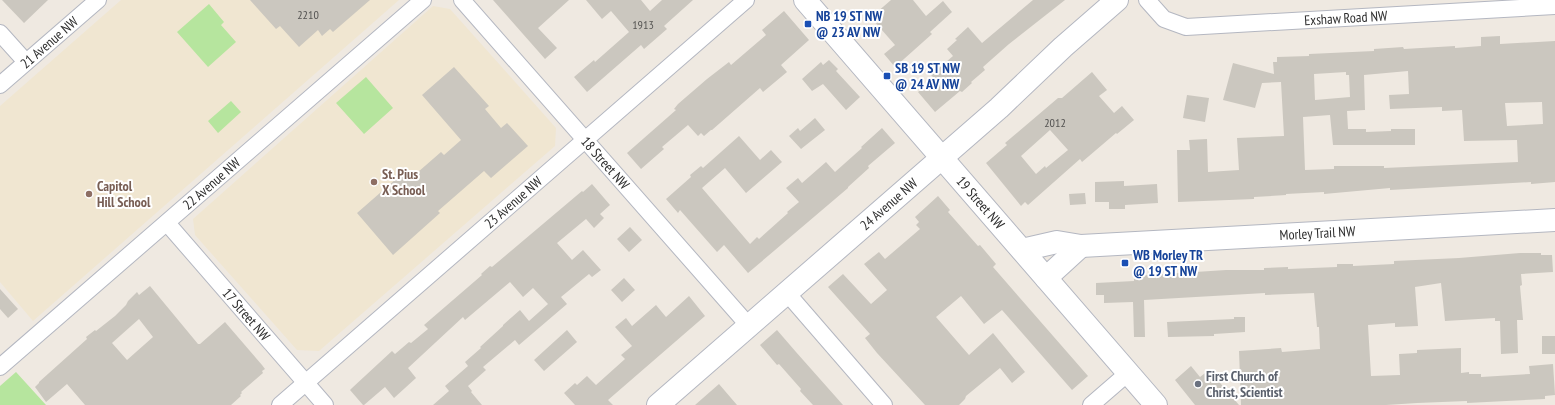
<svg xmlns="http://www.w3.org/2000/svg" width="1555" height="405" font-family="'PT Sans Narrow',sans-serif">
	<rect width="100%" height="100%" fill="#efe9e1"/>
	<path fill="#f0e6d1" d="M121,0H399L33,321L0,282V106Z
		M433,6L450,9L556,128L555,146L319,351L297,350L195,235L193,219Z"/>
	<path fill="#b6e59e" d="M209,4L224,22L221,25L236,42L208,67L177,32Z
		M366,77L393,108L364,134L336,103Z
		M231,101L241,112L218,133L208,121Z
		M16,372L46,405H0V386Z"/>
	<path fill="#cbc7bf" fill-rule="evenodd" d="M2,0H48L24,23Z
		M250,0H370L333,32L330,29L322,36L318,30L299,47L280,26L276,29Z
		M493,0H569L538,28L557,48L545,59Z
		M586,0H641L650,11L662,0H693L664,26L667,29L644,49L641,45L587,92L574,77L594,60L595,62L629,32L611,11L602,19Z
		M891,0H913L926,16L943,1L952,12L930,32L932,34L895,67L884,54L895,45L874,21L879,17L876,13Z
		M1033,0H1065L1009,44L983,67L985,70L971,82L972,83L962,92L960,91L935,112L918,92L931,81L933,77L931,75L953,56L947,49L957,40L955,39L968,27L982,43Z
		M784,11L809,40L781,65L787,72L763,92L760,88L712,130H711L704,136L701,133L698,136L688,125L662,147L664,149L641,169L627,153L676,110L674,109L678,104L707,79L729,62L731,65L766,35L762,30Z
		M1500,36V44L1555,41V182L1531,184V182L1390,190V188L1324,194V192L1286,194V195L1254,197V199L1178,202L1177,150H1190L1189,140L1207,139L1208,172L1239,170L1237,138L1284,136L1281,82L1262,83L1255,108L1223,100L1233,63L1274,74L1273,62H1277V57L1309,56V54L1374,51V49L1403,47L1404,49L1455,46V48L1481,46V37ZM1408,71L1409,94L1389,95L1390,109L1442,107V111L1462,110L1464,141L1517,140L1518,162L1384,168V166H1334V169L1305,170L1303,117L1330,115L1333,145H1415V129H1391V131L1366,132V129H1348L1347,111L1365,110L1364,75ZM1346,72V75H1349L1350,97L1315,100L1314,74ZM1542,102L1543,124L1507,126L1505,103Z
		M829,60L838,69L836,71L860,97L846,110L823,84L812,91L802,79L821,62L823,65Z
		M454,67L489,106L485,109L501,128L507,123L528,146L491,178L484,171L438,211L440,213L393,255L357,213L404,172L410,179L441,152L444,155L461,140L422,95Z
		M1092,72L1107,90L1099,96L1114,113L1122,106L1134,120L1117,134L1116,133L1082,162L1080,159L1028,205L1025,202L1021,206L986,163L1007,145L1005,143L1058,98H1062ZM1050,130L1068,150L1046,168L1045,166L1036,174L1021,156Z
		M1187,95L1209,98L1205,122L1183,118Z
		M815,118L825,130L801,149L789,136L798,128L800,131Z
		M882,128L895,143L868,166L869,168L848,187V188L748,273L724,245L717,252L680,210L678,213L666,199L691,177L690,175L701,166L703,168L739,136L760,160L771,150L782,162L746,193L725,168L702,188L750,244L757,237L759,239L788,213L787,212L799,202L786,188L798,178L802,183L826,162L835,172L862,148L861,147Z
		M1124,181V186L1157,184L1158,203L1125,205V209H1109V202H1095V182Z
		M592,184L610,205L600,214L604,218L594,228L586,219L557,243L572,260L583,250L601,270L592,277L589,274L561,297L567,304L519,345L515,340L483,367L486,370L468,386L472,391L471,392L482,405H433L449,391L445,386L468,366L465,362L481,348L480,347L503,326V325L520,310L529,321L548,304L533,288L523,297L510,282L465,320L463,317L408,368L416,378L394,398L385,387L364,405H363L350,390L352,388L392,351L395,354L409,342L411,343L428,329L424,325L482,275L481,274L490,266L492,267L582,191L583,192Z
		M1085,193L1086,204L1070,205L1069,194Z
		M938,196L950,210L948,212L978,246L980,245L996,264L993,267L1088,376L1072,390L1002,310L984,324L961,296L936,317L969,355L993,333L1025,372L1012,383L1000,368L966,396L965,399L959,405H925L877,353L865,338L870,334L828,287L843,274L871,304L887,290L864,264L879,252L885,259L920,229L916,225L919,222L915,217Z
		M630,227L642,240L629,252L617,239Z
		M1520,253H1541V255H1552L1553,272L1521,274L1522,285L1520,286L1523,320H1517L1518,353L1501,354L1500,321H1495V318L1445,321L1441,283L1415,287L1418,326L1395,327V323L1368,325L1371,376L1400,375L1399,354L1417,353V350L1461,348V373L1469,372V374H1481V377L1530,374L1529,366L1553,364L1555,395L1545,396V399L1467,403V401L1417,403L1386,405H1241L1239,351L1281,348L1282,352L1320,349L1319,327H1317L1314,293L1265,295V293L1144,300L1145,337H1134L1133,302L1104,303V295H1096V283L1134,281V276L1226,270H1264V268L1288,267V269L1337,267V264H1353V266L1394,264V261L1459,258Z
		M624,278L635,290L622,302L611,290Z
		M150,286L198,344H200L225,322L262,365L265,369L262,371L263,373L241,392L242,393L240,395L241,396L231,405H85L67,384L46,402L35,387L39,383V382L87,339L86,337L95,330L96,331L115,316L126,305L128,301L137,292L139,295ZM139,319L153,337L127,360L112,343Z
		M0,289L18,309L8,318L0,309Z
		M689,296L705,316L608,400L613,405H575L564,393L575,383L577,385L587,376L596,385L625,359L621,355L632,346L615,327L626,318L632,326L656,305L666,317Z
		M1234,317H1245V332L1214,334V336L1168,337L1167,322L1234,319Z
		M567,330L577,342L544,371L534,360Z
		M777,330L796,352L843,405H813L800,391L801,389L779,364L777,365L760,345Z
		M1542,336H1555V354H1542Z
		M1191,366L1200,377L1209,370L1239,405H1195L1175,380Z
		M719,384L737,405H695Z"/>
	<g fill="none" stroke-linecap="round" stroke-linejoin="round">
		<g stroke="#b4b7c1" stroke-width="18">
			<g id="street">
				<path id="s1" d="M462,0L749,326"/>
				<path id="s2" d="M1147,0L1164,19L1186,27L1555,6"/>
				<path d="M0,33L26,62"/>
				<path id="s3" d="M0,85L98,0"/>
				<path id="s4" d="M167,223L325,405"/>
				<path d="M787,293L884,405"/>
				<path id="s5" d="M0,367L423,0"/>
				<path id="s6" d="M280,405L746,0"/>
				<path d="M1091,405L1128,373"/>
			</g>
		</g>
		<g stroke="#b4b7c1" stroke-width="24">
			<g id="secondary">
				<path id="s7" d="M805,0L1156,405"/>
				<path id="s8" d="M1022,250L1057,242L1081,246L1555,220"/>
				<path d="M1046,278L1081,246"/>
				<path id="s9" d="M658,405L999,108L1063,47L1117,0"/>
			</g>
		</g>
		<use href="#street" stroke="#fff" stroke-width="16"/>
		<use href="#secondary" stroke="#fff" stroke-width="22"/>
	</g>
	<g fill="#1a4fb4" stroke="#fff" stroke-width="1.5">
		<rect x="804" y="20" width="8" height="8" rx="2"/>
		<rect x="883" y="72" width="8" height="8" rx="2"/>
		<rect x="1121" y="259" width="8" height="8" rx="2"/>
	</g>
	<g fill="#8d6e63" stroke="#fff" stroke-width="1.5">
		<circle cx="374" cy="182" r="4"/>
		<circle cx="89" cy="194" r="4"/>
	</g>
	<circle fill="#6b7280" stroke="#fff" stroke-width="1.5" cx="1198" cy="384" r="4"/>
	<g text-anchor="middle" stroke-width="4" stroke-linejoin="round" paint-order="stroke">
		<g font-size="12" fill="#555452">
			<text x="308" y="19">2210</text>
			<text x="643" y="29">1913</text>
			<text x="1055" y="127">2012</text>
		</g>
		<g font-size="14" font-weight="bold" fill="#164399" stroke="#fff" text-anchor="start">
			<text x="816" y="21">NB 19 ST NW<tspan x="816" dy="16">@ 23 AV NW</tspan></text>
			<text x="895" y="73">SB 19 ST NW<tspan x="895" dy="16">@ 24 AV NW</tspan></text>
			<text x="1133" y="260">WB Morley TR<tspan x="1133" dy="16">@ 19 ST NW</tspan></text>
		</g>
		<g font-size="14" fill="#2e2e2e" stroke="#fff">
			<text dy="5" stroke="none"><textPath href="#s2" startOffset="209">Exshaw Road NW</textPath></text>
			<text dy="5" stroke="none"><textPath href="#s3" startOffset="65">21 Avenue NW</textPath></text>
			<text dy="5" stroke="none"><textPath href="#s1" startOffset="217">18 Street NW</textPath></text>
			<text dy="5" stroke="none"><textPath href="#s5" startOffset="280">22 Avenue NW</textPath></text>
			<text dy="5" stroke="none"><textPath href="#s7" startOffset="268">19 Street NW</textPath></text>
			<text dy="5" stroke="none"><textPath href="#s6" startOffset="309">23 Avenue NW</textPath></text>
			<text dy="5" stroke="none"><textPath href="#s9" startOffset="306">24 Avenue NW</textPath></text>
			<text dy="5" stroke="none"><textPath href="#s8" startOffset="297">Morley Trail NW</textPath></text>
			<text dy="5" stroke="none"><textPath href="#s4" startOffset="121">17 Street NW</textPath></text>
		</g>
		<g font-size="14" font-weight="bold" fill="#785e54" stroke="#fff" text-anchor="start">
			<text x="382" y="179">St. Pius<tspan x="382" dy="16">X School</tspan></text>
			<text x="97" y="191">Capitol<tspan x="97" dy="16">Hill School</tspan></text>
		</g>
		<g font-size="14" font-weight="bold" fill="#5b616d" stroke="#fff" text-anchor="start">
			<text x="1206" y="381">First Church of<tspan x="1206" dy="16">Christ, Scientist</tspan></text>
		</g>
	</g>
</svg>
